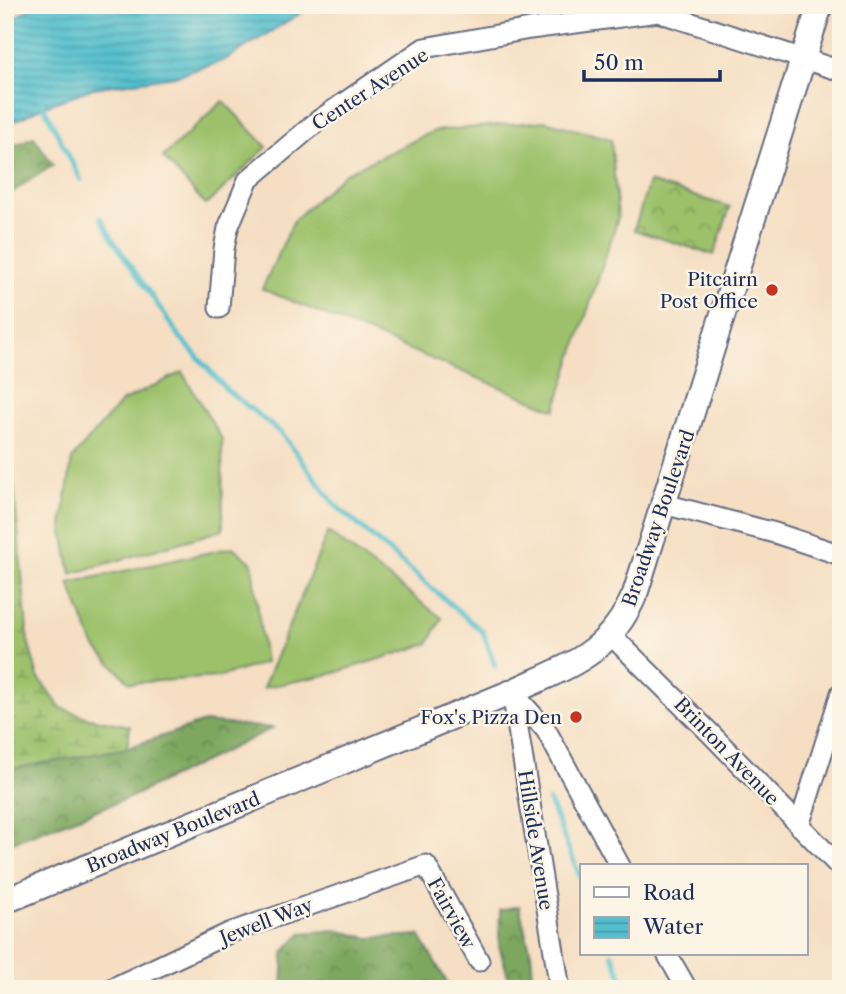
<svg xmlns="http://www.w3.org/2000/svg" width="846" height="994" font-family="'Libre Caslon Text',serif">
	<defs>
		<pattern id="forest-crowns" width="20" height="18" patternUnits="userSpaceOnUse" patternTransform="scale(1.75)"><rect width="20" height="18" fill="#7da75f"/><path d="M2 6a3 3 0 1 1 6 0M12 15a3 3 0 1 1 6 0" fill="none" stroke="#668852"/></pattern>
		<pattern id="wetland-marsh" width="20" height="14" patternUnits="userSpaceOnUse" patternTransform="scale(1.75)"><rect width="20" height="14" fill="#9cc16b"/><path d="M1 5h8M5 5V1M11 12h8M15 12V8" fill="none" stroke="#7e9d5b"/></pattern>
		<pattern id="park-crowns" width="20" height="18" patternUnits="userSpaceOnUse" patternTransform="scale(1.75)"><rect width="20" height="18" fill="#9cc16b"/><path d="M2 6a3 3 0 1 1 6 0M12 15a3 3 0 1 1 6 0" fill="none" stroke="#7e9d5b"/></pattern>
		<pattern id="water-rules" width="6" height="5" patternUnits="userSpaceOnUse" patternTransform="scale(1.75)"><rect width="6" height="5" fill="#54c0ce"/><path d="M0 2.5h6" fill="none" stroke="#459caa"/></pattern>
	</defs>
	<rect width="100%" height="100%" fill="#fcf5e5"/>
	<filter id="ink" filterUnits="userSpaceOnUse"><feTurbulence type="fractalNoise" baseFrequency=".0143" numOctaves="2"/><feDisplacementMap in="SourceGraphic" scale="14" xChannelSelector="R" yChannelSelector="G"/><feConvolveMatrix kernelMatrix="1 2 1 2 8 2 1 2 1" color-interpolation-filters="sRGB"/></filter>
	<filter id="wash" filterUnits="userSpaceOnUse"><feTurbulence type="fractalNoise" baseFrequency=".00686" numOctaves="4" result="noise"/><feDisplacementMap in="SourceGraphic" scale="28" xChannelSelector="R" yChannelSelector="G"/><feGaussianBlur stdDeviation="1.57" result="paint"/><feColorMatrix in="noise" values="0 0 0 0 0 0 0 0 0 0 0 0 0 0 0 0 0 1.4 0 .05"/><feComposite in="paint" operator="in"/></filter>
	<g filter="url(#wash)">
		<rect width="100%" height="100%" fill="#f5dec2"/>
		<path fill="url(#forest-crowns)" stroke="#4c6b5e" stroke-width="2" d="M34,137L53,165L5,197V149Z
			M204,722L273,728L131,797L5,845V770L127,748Z
			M519,906L531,953L534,989H507L509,979L499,946L500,910Z
			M336,930L369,938L419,935L451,989H282L284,951L301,933Z"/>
		<path fill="url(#wetland-marsh)" stroke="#5c7864" stroke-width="2" d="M5,451L8,454L14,487L28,641L38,677L61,708L89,718L130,726L127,748L5,770L8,621L5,602Z"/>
		<path fill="url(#park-crowns)" stroke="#5c7864" stroke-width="2" d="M649,182L730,207L714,255L634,230Z"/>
		<path fill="#9cc16b" stroke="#5c7864" stroke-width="2" d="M223,101L267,147L206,205L163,157Z
			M544,121L611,139L618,218L555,410L262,289L294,220L344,174L434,131Z
			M182,372L222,439L223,530L71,574L62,526L72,459L121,402Z
			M328,532L442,618L428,644L331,674L263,688Z
			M233,547L252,563L265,663L218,677L130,683L94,646L69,583Z"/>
		<path fill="url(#water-rules)" stroke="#387896" stroke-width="2" d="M36,5H314L223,61L175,76L93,88L43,107L5,126V23Z"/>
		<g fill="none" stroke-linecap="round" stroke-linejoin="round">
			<path stroke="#54c0ce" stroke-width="5" d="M41,101L81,180
				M101,218L113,240L180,337L227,390L281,433L335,505L483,632L495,666
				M549,801L582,881
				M612,954L627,989"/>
		</g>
	</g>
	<g filter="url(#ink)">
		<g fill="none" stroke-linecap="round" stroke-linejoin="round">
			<g stroke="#676c81" stroke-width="23">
				<path id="minor" d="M219,308L224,249L228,228L248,180L319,120L424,48L530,29L658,12L841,71
					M664,504L775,533L841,555
					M611,635L710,733L841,868
					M512,692L560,989
					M513,693L546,730L620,866
					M799,826L841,693
					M667,954L687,989
					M111,989L229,933L426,865L479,961"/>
			</g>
			<g stroke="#676c81" stroke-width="28">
				<path id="major" d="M5,901L512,692C569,665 608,656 635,594L820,5"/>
			</g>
			<use href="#minor" stroke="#fff" stroke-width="19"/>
			<use href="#major" stroke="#fff" stroke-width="24"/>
		</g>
	</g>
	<g fill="#c8321e" stroke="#fcf5e5" stroke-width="2.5">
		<circle cx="772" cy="290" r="7"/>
		<circle cx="576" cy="717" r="7"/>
	</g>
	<g text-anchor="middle" stroke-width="5" stroke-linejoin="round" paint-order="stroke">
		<g font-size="19" fill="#1b2f5e" stroke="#fcf5e5">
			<text transform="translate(370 89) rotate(-33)" y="7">Center Avenue</text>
			<text transform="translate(658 518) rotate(-71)" y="7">Broadway Boulevard</text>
			<text transform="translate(727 751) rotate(46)" y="7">Brinton Avenue</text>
			<text transform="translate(173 832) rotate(-22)" y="7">Broadway Boulevard</text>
			<text transform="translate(536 840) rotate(81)" y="7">Hillside Avenue</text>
			<text transform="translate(452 913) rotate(61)" y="7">Fairview</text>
			<text transform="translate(266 921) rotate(-21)" y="7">Jewell Way</text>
		</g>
		<g font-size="19" fill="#1b2f5e" stroke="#fcf5e5" text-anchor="end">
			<text x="758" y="286">Pitcairn<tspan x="758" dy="22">Post Office</tspan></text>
			<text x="562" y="724">Fox's Pizza Den</text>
		</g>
	</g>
	<rect width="846" height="994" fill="none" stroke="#fcf5e5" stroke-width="28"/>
	<rect x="580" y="864" width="228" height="91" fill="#fcf5e5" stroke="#a2a6af" stroke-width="2"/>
	<rect x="594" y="887" width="35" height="10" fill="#ffffff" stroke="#a2a6af" stroke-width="2"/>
	<text x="643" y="900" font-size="21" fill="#1b2f5e">Road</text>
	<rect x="594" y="917" width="35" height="21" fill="url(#water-rules)" stroke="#a2a6af" stroke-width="2"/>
	<text x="643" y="934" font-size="21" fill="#1b2f5e">Water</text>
	<path d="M584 70v10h136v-10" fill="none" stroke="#1b2f5e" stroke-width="3.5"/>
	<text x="594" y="70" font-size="21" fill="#1b2f5e" stroke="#fcf5e5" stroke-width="5" paint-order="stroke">50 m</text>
</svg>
